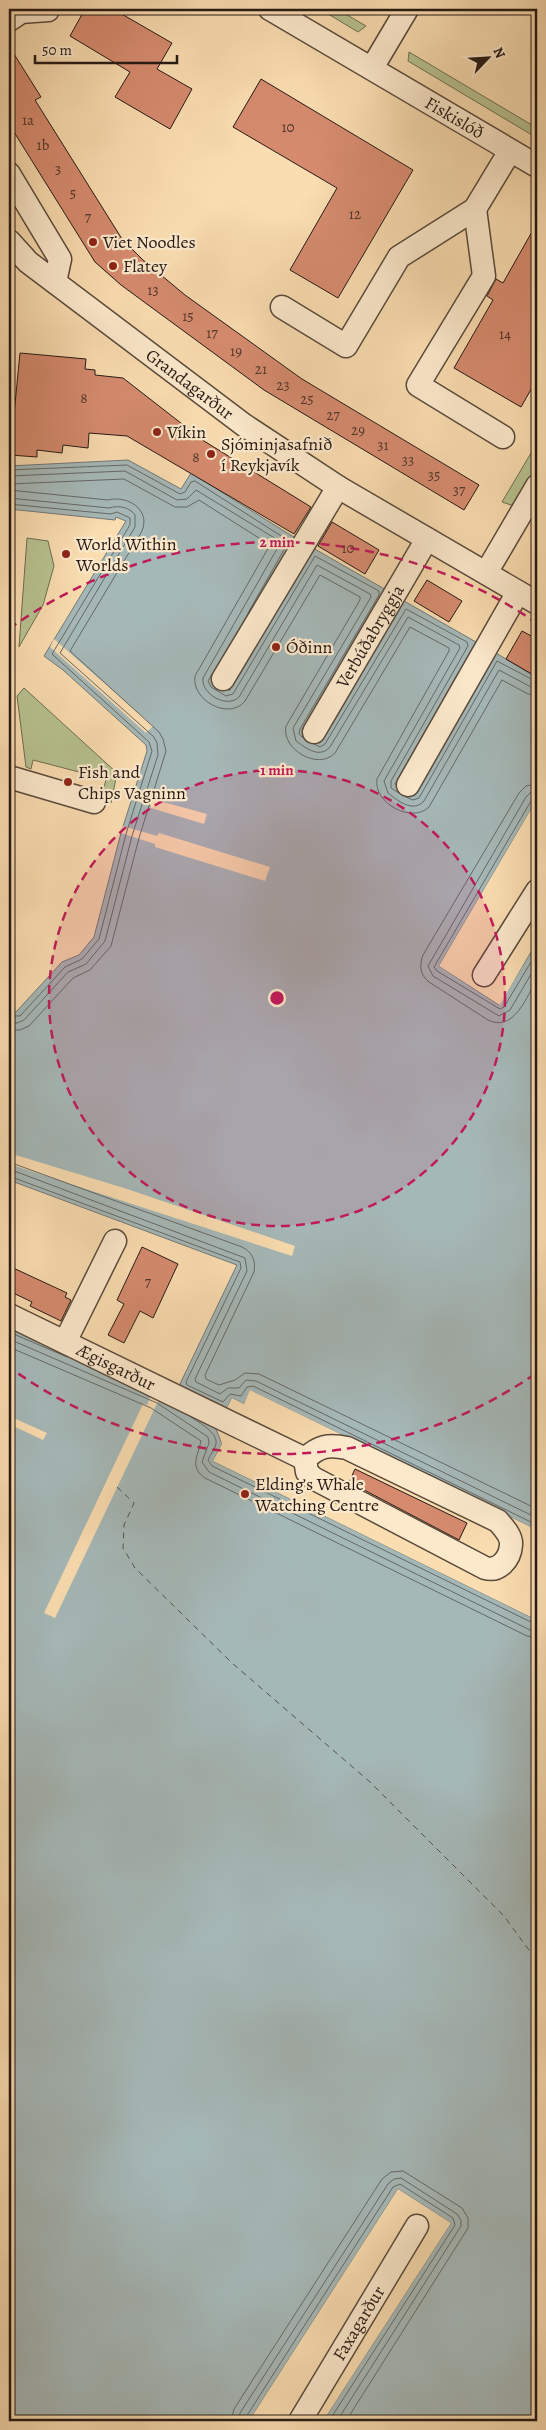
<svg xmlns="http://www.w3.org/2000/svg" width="546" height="2430" font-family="Alegreya,serif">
	<rect width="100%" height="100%" fill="#faddb1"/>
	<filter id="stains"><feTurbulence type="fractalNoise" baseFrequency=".004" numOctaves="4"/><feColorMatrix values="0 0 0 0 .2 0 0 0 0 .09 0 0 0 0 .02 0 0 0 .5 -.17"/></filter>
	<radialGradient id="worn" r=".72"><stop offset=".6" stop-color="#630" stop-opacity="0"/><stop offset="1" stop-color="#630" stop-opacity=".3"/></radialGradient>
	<path fill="#b8c291" stroke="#6e6e53" d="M320,9H337L366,26L358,32Z
		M409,52L537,128V138L408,61Z
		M537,443V467L514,506L502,502Z
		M27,538L48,541L54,566L43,605L19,647Z
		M24,688L117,773L111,803L101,801L106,779L33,760L31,769L26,767L17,696Z"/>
	<path fill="#a5b8b8" stroke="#727877" d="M128,460L181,489L191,473L297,539L229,691L313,548L388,591L320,742L404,601L476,642L395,784L414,796L496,653L537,678V799L439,966L499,1005L537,942V1530L251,1391L244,1404L232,1398L226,1410L179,1386L237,1265L9,1180V1012H16L62,962L79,955L94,937L121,833L147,751L146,745L63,670L44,656L126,521L116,517L115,520L9,509V466Z
		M9,1327L172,1398L216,1429L222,1444L213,1461L537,1620V2421H323L451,2223L398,2189L249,2421H9Z"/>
	<path fill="#faddb1" d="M54,639L153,726L146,733L50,647Z
		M134,794L207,814L204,824L151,808V805L132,800Z
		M537,799V804L442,965L499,1001L537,940L500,1005L439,966Z
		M123,826L157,836L159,833L270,867L265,881L155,847V844L121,833Z
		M9,1153L124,1188L295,1246L292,1256L9,1164Z
		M154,1389L162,1393L55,1618L44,1613L143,1404L147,1405Z
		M250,1390L537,1530V1533L251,1394L245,1406L233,1402L228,1411L225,1412L232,1398L244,1404Z
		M9,1416L47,1433L43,1440L9,1424Z
		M218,1427L224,1444L216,1460L537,1618V1620L213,1461L222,1444Z
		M398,2189L451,2223L323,2421H321L447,2223L399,2192L252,2421H249Z"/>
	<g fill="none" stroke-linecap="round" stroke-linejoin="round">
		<path stroke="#656866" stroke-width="1" d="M9,470L127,465L180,494L185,492L191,482L195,481L289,541L248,613
			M9,476L125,471L177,500L187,499L196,490L281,542L203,678C201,694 227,709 239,697L317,565L370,594L371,597L293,728L296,741C306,748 319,759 330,747L408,617L459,645L460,648L384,781L388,793C398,801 413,813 424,801L499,670L531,687L537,688
			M9,484L124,479L175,507H187L199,500L270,545L195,676C191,700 229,721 245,701L320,575L360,597V600L286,726C281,749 318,771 335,753L410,627L449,648V651L377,779C373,803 412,824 429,807L502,680L528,694L537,695
			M9,490L108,500C127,495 151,509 142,531L70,651L159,732L163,739L166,751L139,838L111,946L90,970L73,978L29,1026L20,1030H9
			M9,498L109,508C119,505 129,507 135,515V527L60,653L154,737L157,743L158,755L132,836L105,941L86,964L68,972L24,1020L17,1023H9
			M9,504L111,514L117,512L130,518V525L52,654L149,742L152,751L126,834L99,939L82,959L65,967L20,1016H9
			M212,674L208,681L211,687L226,696L233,694L315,556L379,591V595L300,729L299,734L303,738
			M314,744L320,747L325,744L406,609L467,642L468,646L391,781V788L399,793
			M537,784L526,786L519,793L423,955C419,966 420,975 429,982L488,1020C514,1033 527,996 537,979
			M537,791L531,792L526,797L428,966L433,976L499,1016L510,1010L537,964
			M406,797L413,800L419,798L497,661L537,682
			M537,798L531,801L434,967L437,971L500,1009L504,1007L537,952
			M9,1162L242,1247C252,1252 256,1260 254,1272L205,1375L206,1379L219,1385L235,1380L245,1373L259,1374L537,1509
			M9,1169L245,1258L247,1271L195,1379L196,1382L220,1394L228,1388H239L246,1380L256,1381L537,1518
			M9,1176L240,1262L241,1268L186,1382L187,1385L223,1402L230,1394L241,1396L247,1387L253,1386L537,1525
			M9,1332L67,1357
			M9,1339L157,1403L208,1437L209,1443L202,1462L209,1472L530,1630L537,1631
			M9,1347L151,1408L201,1441C198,1456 189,1467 205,1478L527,1636L537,1638
			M191,1417C199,1423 218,1432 216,1444C215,1449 210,1455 208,1460L212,1466L537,1625
			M231,2421L234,2409L382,2179L391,2172L403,2171L462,2208L468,2218V2228L346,2421
			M239,2421L240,2413L388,2184L394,2179L401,2178L457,2214L461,2220V2226L337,2421
			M245,2421L246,2417L393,2187L400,2184L453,2218L455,2225L329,2421"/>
		<path stroke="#52514e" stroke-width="1" stroke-dasharray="6 5" stroke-linecap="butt" d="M117,1487L134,1503L124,1525L123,1548L135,1568L232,1663L370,1782L504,1916L537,1961"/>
	</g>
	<path fill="#d68b6f" stroke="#251915" d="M85,9H113L172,43L157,69L192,89L170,129L115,97L130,72L70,36Z
		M9,46L41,97L35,100L122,239L143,260L185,295L302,379L479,485L464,510L264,390L121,285L95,262L9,124Z
		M261,79L413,170L338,298L290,270L337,188L233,127Z
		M537,223V379L521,407L454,368L493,300L487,296L496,279L503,283Z
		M20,353L86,359L85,369L95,370V375L123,378L204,441L311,507L294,534L127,436L89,433L88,448L63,445L62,453L37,450V457L10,455Z
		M332,522L379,550L365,574L318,546Z
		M427,580L462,601L449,622L414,601Z
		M522,631L537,639V677L506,659Z
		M142,1247L178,1264L153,1318L140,1311L124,1343L108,1335L124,1304L117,1300Z
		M9,1266L67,1293L65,1297L71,1300L61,1321L30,1306L32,1302L9,1291Z
		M355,1469L467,1523L459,1540L349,1482Z"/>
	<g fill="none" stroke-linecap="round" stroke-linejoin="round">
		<g stroke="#5a4a3c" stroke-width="25">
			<g id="minor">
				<path id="s1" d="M270,9L537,166"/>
				<path d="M9,20L21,12L48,10"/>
				<path d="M372,68L407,9"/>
				<path d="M9,174L60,259L55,282"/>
				<path d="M475,209L484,276L418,385L503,437"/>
				<path id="s2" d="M9,241L28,262L244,425L338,487L537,603"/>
				<path d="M282,307L346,346L399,257L475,209L510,151"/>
				<path d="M486,573L537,486"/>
				<path d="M223,679L338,487"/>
				<path id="s3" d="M314,732L427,539"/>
				<path d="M9,777L94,802"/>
				<path d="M408,785L518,592"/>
				<path d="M484,975L537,891"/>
				<path id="s4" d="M9,1315L305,1459L307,1472L313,1478L485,1568C499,1572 510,1559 511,1545C512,1536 503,1527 498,1521L347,1448C328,1444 319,1446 305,1459"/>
				<path d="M65,1342L115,1241"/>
				<path id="s5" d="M300,2421L417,2226"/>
			</g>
		</g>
		<use href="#minor" stroke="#fce9cc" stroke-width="22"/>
	</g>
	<circle cx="277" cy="998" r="228" fill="#c2185b" fill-opacity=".12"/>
	<g fill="none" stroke="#c2185b" stroke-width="2.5" stroke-dasharray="9 6">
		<circle cx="277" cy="998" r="228"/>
		<path d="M535 1374A456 456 0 0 1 9 1367M9 629A456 456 0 0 1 535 622"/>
	</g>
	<g fill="#8f2418" stroke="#fce9cc" stroke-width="2">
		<circle cx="93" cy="242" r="5"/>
		<circle cx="113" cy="266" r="5"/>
		<circle cx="157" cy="432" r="5"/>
		<circle cx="211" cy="454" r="5"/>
		<circle cx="66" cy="554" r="5"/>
		<circle cx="276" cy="647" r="5"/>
		<circle cx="68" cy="782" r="5"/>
		<circle cx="245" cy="1494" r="5"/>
	</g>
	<g text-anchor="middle" stroke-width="4.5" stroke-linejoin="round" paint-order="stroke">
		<g font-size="15" fill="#51362c">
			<text x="28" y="125">1a</text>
			<text x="288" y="132">10</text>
			<text x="43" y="150">1b</text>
			<text x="58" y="174">3</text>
			<text x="73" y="198">5</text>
			<text x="355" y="219">12</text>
			<text x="88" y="222">7</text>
			<text x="153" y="295">13</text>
			<text x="188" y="321">15</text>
			<text x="212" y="338">17</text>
			<text x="505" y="339">14</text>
			<text x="236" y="356">19</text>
			<text x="261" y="374">21</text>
			<text x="283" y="390">23</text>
			<text x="84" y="403">8</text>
			<text x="307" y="404">25</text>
			<text x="333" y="420">27</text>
			<text x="358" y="435">29</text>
			<text x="383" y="450">31</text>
			<text x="196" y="462">8</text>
			<text x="408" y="465">33</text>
			<text x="434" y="480">35</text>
			<text x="459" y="495">37</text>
			<text x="348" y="553">10</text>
			<text x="148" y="1287">7</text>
		</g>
		<g font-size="18" fill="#251915" stroke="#fce9cc">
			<text dy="6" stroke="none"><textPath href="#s1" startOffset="214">Fiskislóð</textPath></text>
			<text dy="6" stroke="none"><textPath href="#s2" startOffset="231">Grandagarður</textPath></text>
			<text dy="6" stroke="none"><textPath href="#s3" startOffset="111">Verbúðabryggja</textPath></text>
			<text dy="6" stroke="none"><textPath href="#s4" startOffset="119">Ægisgarður</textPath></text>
			<text dy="6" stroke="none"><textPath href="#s5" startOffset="114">Faxagarður</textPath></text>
		</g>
		<g font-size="18" fill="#251915" stroke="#fce9cc" text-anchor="start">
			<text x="103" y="248">Viet Noodles</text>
			<text x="123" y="272">Flatey</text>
			<text x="167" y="438">Víkin</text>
			<text x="221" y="450">Sjóminjasafnið<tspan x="221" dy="21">í Reykjavík</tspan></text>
			<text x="76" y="550">World Within<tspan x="76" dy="21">Worlds</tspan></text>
			<text x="286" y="653">Óðinn</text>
			<text x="78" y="778">Fish and<tspan x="78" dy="21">Chips Vagninn</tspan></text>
			<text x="255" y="1490">Elding’s Whale<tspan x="255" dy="21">Watching Centre</tspan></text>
		</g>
	</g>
	<circle cx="277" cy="998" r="8" fill="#c2185b" stroke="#fce9cc" stroke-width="2.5"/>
	<g font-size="15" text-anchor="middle" font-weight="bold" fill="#c2185b" stroke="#fce9cc" stroke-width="4.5" stroke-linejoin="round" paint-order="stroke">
		<text x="277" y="547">2 min</text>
		<text x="277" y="775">1 min</text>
	</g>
	<rect width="546" height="2430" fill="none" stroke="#faddb1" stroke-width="30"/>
	<rect x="10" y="10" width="526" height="2410" fill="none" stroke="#251915" stroke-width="2.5"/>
	<rect x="15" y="15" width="516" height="2400" fill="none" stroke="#251915"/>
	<g transform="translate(488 58) rotate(65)" stroke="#fce9cc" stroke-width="4" paint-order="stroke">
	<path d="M0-4L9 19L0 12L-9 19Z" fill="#251915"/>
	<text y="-8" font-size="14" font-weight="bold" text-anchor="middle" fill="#251915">N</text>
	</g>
	<path d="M35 55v8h142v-8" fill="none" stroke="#251915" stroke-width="2.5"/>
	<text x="42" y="55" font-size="15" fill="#251915" stroke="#fce9cc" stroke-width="4" paint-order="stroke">50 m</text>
	<rect width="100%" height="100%" filter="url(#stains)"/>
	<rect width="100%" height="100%" fill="url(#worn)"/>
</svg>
